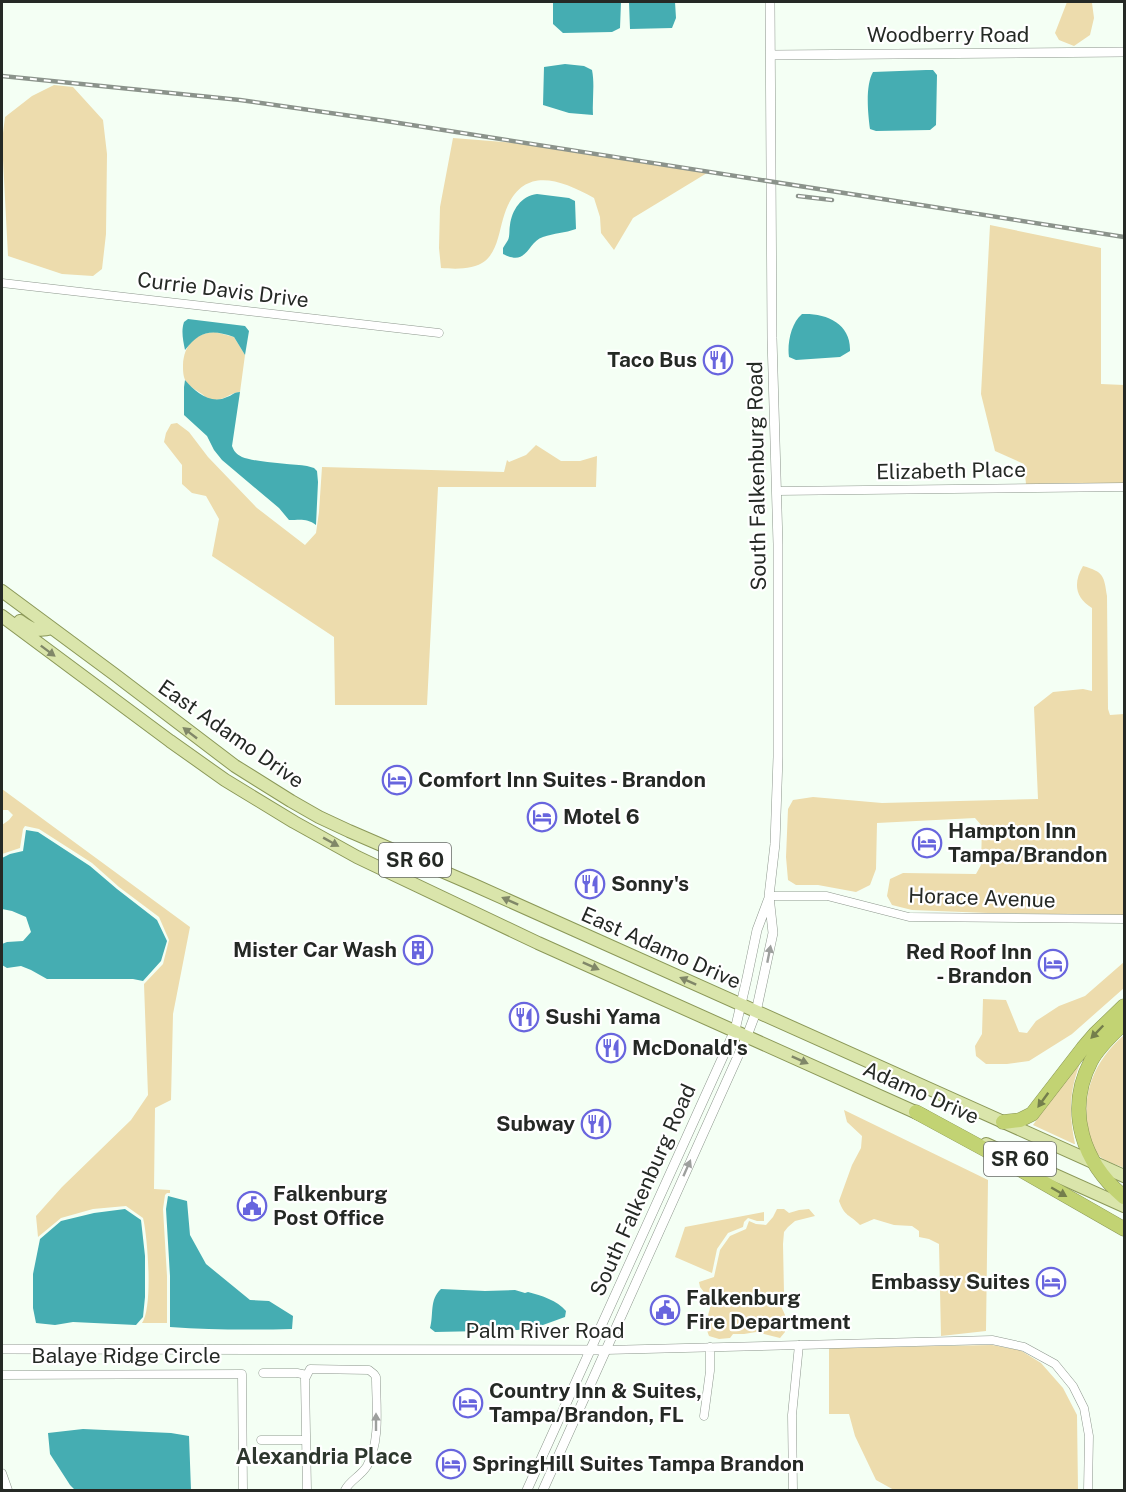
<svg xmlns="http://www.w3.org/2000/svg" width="1126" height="1492" font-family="'Public Sans',sans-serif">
	<rect width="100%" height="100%" fill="#f4fff4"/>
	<path fill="#eddcad" d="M1067,2H1091L1092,3L1094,18L1090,35L1074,46L1059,40L1055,33Z
		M54,85L73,87L103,120L107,154L106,234L102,269L93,276L62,274L8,256L2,141L5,117L32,96Z
		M453,138L527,144L707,173L633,218L614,250L601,233L600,217L594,198C555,176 518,166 503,219C499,233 497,251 485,261C474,270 455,269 441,268L439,248L440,207Z
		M990,225L1101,248V384L1124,385V483L1026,484L1024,464L995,451L981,394Z
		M215,332L234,337L245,355L240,392C230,392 222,403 210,399C207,398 204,396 202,394C197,391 191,387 187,383C183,378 183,371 183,365C184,345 195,333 215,332Z
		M177,423L189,432L208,457L257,508L305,545L316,533L319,512L322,467L504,472L507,460L509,462L526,455L536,445L561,461H580L597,456L596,487H438L427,705H335L334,637L212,556L219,519L206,496L192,493L182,484V465L164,442L166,433L171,424Z
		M1083,566C1104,572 1104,576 1107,596L1108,709L1110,715L1124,714V915L988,913L912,910L892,905L887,896L890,879L903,873L976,874L981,865L982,826L975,818L877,823L876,869L870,885L856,892L818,885H796L788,880L786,857L788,809L793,800L813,797L882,803L1038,799L1034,707L1053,692L1083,689L1092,691V608C1075,598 1073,583 1083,566Z
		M2,789L190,927L173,1014L171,1100L155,1108L154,1189L170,1190V1193H167L165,1195L163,1209L167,1276V1323H142C153,1308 148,1238 143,1218L126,1206L93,1209L61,1218L38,1237L36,1216L62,1187L131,1120L148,1095L144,984L163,964L169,940L159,917L119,887L92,863L39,829L25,826L23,829L20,848L2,854V825L9,820L13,815L8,810H2Z
		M1124,962V988L1072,1034L1029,1061L1007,1064H986L976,1056L975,1046L982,1034L983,999L1006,1000L1019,1032L1027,1033L1036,1021L1059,1006L1085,996Z
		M1124,1035V1168C1118,1165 1104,1161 1099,1156C1093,1152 1091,1142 1089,1135C1080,1095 1094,1061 1124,1035Z
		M1076,1064L1079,1066C1069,1094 1069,1114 1075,1144H1074L1033,1125Z
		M844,1110L988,1180L986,1331L941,1336L939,1244L929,1239L919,1237V1231L912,1226L894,1225L874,1219L860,1225C849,1214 845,1217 839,1201L852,1165L861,1148L862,1136L847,1122Z
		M777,1209H784L789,1213L799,1210L809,1209L815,1216L795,1221L788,1227L784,1232L783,1244L784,1293L781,1306L785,1315V1332L780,1338L756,1332L744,1334H733L730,1338L719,1339L709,1336C703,1321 710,1315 711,1301L700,1287L699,1282L714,1277L720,1250L730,1236L746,1229L749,1221L756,1224L766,1225L773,1217Z
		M764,1212V1221H757L748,1218L744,1222L743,1227L728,1233L717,1249L712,1273L675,1257L685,1227Z
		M992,1345L1020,1350L1041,1363L1063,1388L1077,1415L1078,1490H894L876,1480L855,1436L849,1414H829V1348Z"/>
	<path fill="#45adb2" d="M553,2H621L620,28L612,32L563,33L553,24Z
		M629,2H675L676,18L672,28L630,29Z
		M565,64L584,66L592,70C595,85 592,100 593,115L569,113L543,105L544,67Z
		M926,70H933L937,75L936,125L930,130L876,131L870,129C868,114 865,86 873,72Z
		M537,194L569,198L575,201L576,229C565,233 554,233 543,237C527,242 528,267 503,254V248C504,246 507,242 508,240C510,236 509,230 510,225C512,210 521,196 537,194Z
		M802,314C826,313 851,323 850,351L840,357L796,360L789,357C787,344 791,323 802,314Z
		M188,319L245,326L249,331L245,355L234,337C211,329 200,331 185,350C183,340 181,331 184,322Z
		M185,380C195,392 211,405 227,397C233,395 234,392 240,392L232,446C234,451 236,454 242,457C254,462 291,464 307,466L314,468L317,471L318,482L316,525C307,518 300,520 289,520L279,508L222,460L214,450L207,436L184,415V387Z
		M26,830L38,832L90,866L117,889L157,920L167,941L161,961L143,981L133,979H47L31,970L21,966L7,968L2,965V944L7,942L23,941L31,932L26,917L12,911L2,909V858L10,854L23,851Z
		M168,1196L187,1201L190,1235L206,1264L250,1300L269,1301L293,1316L292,1329C251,1330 211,1330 170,1327V1276L166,1209Z
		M125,1209L141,1220L145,1256V1297L143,1317L136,1325L73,1322L55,1325L36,1323L33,1308V1274L40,1239L61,1221L94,1213Z
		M441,1289L485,1291L515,1290L525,1293L528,1292C542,1296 557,1300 566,1311L565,1317L532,1329L526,1327C514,1335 496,1324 482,1331L435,1332L430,1328C434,1314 429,1300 441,1289Z
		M83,1429L171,1433L189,1436L191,1490H75L70,1485L50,1454L48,1433Z"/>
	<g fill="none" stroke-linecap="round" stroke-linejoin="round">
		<g stroke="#8d978d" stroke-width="9">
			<path id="minor" d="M2,283L439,333
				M777,491L1124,487
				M769,896H827L909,917L1124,919
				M606,1350L992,1340L1024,1347L1055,1364L1073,1386L1084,1408L1089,1436L1088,1490
				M263,1373H297L307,1375
				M2,1375L242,1374L243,1490
				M704,1416L710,1371V1347
				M261,1440H306
				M2,1473L8,1490
				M307,1490L305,1379L310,1369L369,1370L374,1374L376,1377C376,1405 381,1441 367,1466C361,1476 350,1480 345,1490
				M793,1490L792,1415L799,1345"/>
		</g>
		<g stroke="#8d978d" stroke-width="10">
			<path id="tertiary" d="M772,55L1124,52
				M2,1349L606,1350
				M527,1490L735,1030L747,978L757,930L769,898
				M543,1490L747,1036L756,1012L773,933L769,896L775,844L778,757V544L772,338L770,2"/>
		</g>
		<g stroke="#8b9858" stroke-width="14">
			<path id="primary" d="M2,591L114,674L235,766L291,801L319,817L349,831L474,885L1124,1176
				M2,616L170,741L225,780L294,822L357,857L538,943L924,1116
				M20,621C31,629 38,632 52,628
				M986,1144L1124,1206"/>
		</g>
		<g stroke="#8b9858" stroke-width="15">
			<path id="motorway" d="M1124,1023C1112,1035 1099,1046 1091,1061C1065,1111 1083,1163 1124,1197
				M916,1112L986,1150L1124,1229
				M1003,1122L1020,1120L1032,1114L1083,1048L1095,1034L1124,1006"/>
		</g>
		<use href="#minor" stroke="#fff" stroke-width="8"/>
		<use href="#tertiary" stroke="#fff" stroke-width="9"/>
		<use href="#primary" stroke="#dae5ab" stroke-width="12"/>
		<use href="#motorway" stroke="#c2d373" stroke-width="14"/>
		<g stroke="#8b938b" stroke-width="4.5">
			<path id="rail" d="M2,76L240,100L386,121L1124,237
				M798,196L832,200"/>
		</g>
		<use href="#rail" stroke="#fff" stroke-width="2" stroke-dasharray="7" stroke-linecap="butt"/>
	</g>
	<defs><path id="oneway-solid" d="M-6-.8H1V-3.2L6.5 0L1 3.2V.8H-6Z" transform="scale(1.5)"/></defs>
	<g fill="#808768">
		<use href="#oneway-solid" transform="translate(48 651) rotate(37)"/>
		<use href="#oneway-solid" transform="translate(190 733) rotate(-142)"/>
		<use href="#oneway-solid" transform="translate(331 842) rotate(29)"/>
		<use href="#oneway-solid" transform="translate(510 901) rotate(-156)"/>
		<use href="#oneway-solid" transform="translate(591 966) rotate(24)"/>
		<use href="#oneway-solid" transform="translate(688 981) rotate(-156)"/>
		<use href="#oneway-solid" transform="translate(800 1060) rotate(24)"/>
	</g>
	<g fill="#9d9f9d">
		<use href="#oneway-solid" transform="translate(769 954) rotate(-79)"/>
		<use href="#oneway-solid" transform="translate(687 1168) rotate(-66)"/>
		<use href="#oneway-solid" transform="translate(376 1422) rotate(-90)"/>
	</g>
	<g fill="#747e4c">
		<use href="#oneway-solid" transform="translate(1097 1032) rotate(134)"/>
		<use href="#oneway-solid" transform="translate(1043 1100) rotate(126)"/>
		<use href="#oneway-solid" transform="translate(1059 1192) rotate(30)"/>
	</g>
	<defs>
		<g id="restaurant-ring" transform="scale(1.5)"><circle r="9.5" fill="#fff" stroke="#6865de" stroke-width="1.5"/><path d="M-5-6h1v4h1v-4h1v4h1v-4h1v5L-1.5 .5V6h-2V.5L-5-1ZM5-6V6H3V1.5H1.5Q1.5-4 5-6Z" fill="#6865de"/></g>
		<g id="hotel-ring" transform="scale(1.5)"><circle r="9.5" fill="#fff" stroke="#6865de" stroke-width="1.5"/><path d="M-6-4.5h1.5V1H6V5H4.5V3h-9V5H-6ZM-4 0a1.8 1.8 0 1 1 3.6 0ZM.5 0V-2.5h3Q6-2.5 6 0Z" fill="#6865de"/></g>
		<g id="building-ring" transform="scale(1.5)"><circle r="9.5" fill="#fff" stroke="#6865de" stroke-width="1.5"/><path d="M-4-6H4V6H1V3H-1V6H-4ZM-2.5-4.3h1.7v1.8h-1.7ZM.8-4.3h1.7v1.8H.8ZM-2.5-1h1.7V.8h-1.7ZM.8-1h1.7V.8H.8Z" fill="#6865de"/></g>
		<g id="civic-ring" transform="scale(1.5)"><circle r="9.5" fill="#fff" stroke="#6865de" stroke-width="1.5"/><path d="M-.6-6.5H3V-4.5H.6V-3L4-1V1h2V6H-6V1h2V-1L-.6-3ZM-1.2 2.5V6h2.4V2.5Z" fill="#6865de"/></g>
	</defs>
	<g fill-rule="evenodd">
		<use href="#restaurant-ring" x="718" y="360"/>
		<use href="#hotel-ring" x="397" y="780"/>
		<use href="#hotel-ring" x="542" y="817"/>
		<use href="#hotel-ring" x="927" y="843"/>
		<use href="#restaurant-ring" x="590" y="884"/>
		<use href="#building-ring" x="418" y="950"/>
		<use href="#hotel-ring" x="1053" y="964"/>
		<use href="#restaurant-ring" x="524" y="1017"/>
		<use href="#restaurant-ring" x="611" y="1048"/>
		<use href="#restaurant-ring" x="596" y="1124"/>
		<use href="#civic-ring" x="252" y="1206"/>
		<use href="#hotel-ring" x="1051" y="1282"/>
		<use href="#civic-ring" x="665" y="1310"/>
		<use href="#hotel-ring" x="468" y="1403"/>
		<use href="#hotel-ring" x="451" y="1464"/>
	</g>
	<g text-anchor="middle" stroke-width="4.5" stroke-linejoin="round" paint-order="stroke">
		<g fill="#fff" stroke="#666966" stroke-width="1.5">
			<rect x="379" y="843" width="72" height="34" rx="4.5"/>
			<rect x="984" y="1142" width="72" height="34" rx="4.5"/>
		</g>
		<g font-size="20" font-weight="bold" fill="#252925">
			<text x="415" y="867">SR 60</text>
			<text x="1020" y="1166">SR 60</text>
		</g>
		<g font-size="21" fill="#252925" stroke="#fff">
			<text x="948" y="42">Woodberry Road</text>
			<text transform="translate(223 290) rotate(7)" y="7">Currie Davis Drive</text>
			<text transform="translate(951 471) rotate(-1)" y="7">Elizabeth Place</text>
			<text transform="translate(757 476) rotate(-91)" y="7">South Falkenburg Road</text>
			<text transform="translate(231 734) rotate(35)" y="7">East Adamo Drive</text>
			<text transform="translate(982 898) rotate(2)" y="7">Horace Avenue</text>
			<text transform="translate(661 948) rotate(24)" y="7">East Adamo Drive</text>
			<text transform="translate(921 1093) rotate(24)" y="7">Adamo Drive</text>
			<text transform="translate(643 1190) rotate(-66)" y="7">South Falkenburg Road</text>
			<text x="545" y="1338">Palm River Road</text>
			<text x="126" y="1363">Balaye Ridge Circle</text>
		</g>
		<g font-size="21" font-weight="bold" fill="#252925" stroke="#fff" text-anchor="start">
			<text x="697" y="367" text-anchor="end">Taco Bus</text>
			<text x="418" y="787">Comfort Inn Suites - Brandon</text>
			<text x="563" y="824">Motel 6</text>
			<text x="948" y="838">Hampton Inn<tspan x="948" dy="24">Tampa/Brandon</tspan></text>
			<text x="611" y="891">Sonny's</text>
			<text x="397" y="957" text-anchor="end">Mister Car Wash</text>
			<text x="1032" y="959" text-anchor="end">Red Roof Inn<tspan x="1032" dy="24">- Brandon</tspan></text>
			<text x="545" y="1024">Sushi Yama</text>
			<text x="632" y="1055">McDonald's</text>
			<text x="575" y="1131" text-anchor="end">Subway</text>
			<text x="273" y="1201">Falkenburg<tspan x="273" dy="24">Post Office</tspan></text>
			<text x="1030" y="1289" text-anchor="end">Embassy Suites</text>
			<text x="686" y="1305">Falkenburg<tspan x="686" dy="24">Fire Department</tspan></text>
			<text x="489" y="1398">Country Inn &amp; Suites,<tspan x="489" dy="24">Tampa/Brandon, FL</tspan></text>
			<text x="472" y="1471">SpringHill Suites Tampa Brandon</text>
		</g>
		<g font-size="22" font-weight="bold" fill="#2e372e" stroke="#fff">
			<text x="324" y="1464">Alexandria Place</text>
		</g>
	</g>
	<rect width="1126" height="1492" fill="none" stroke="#252925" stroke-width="6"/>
</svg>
